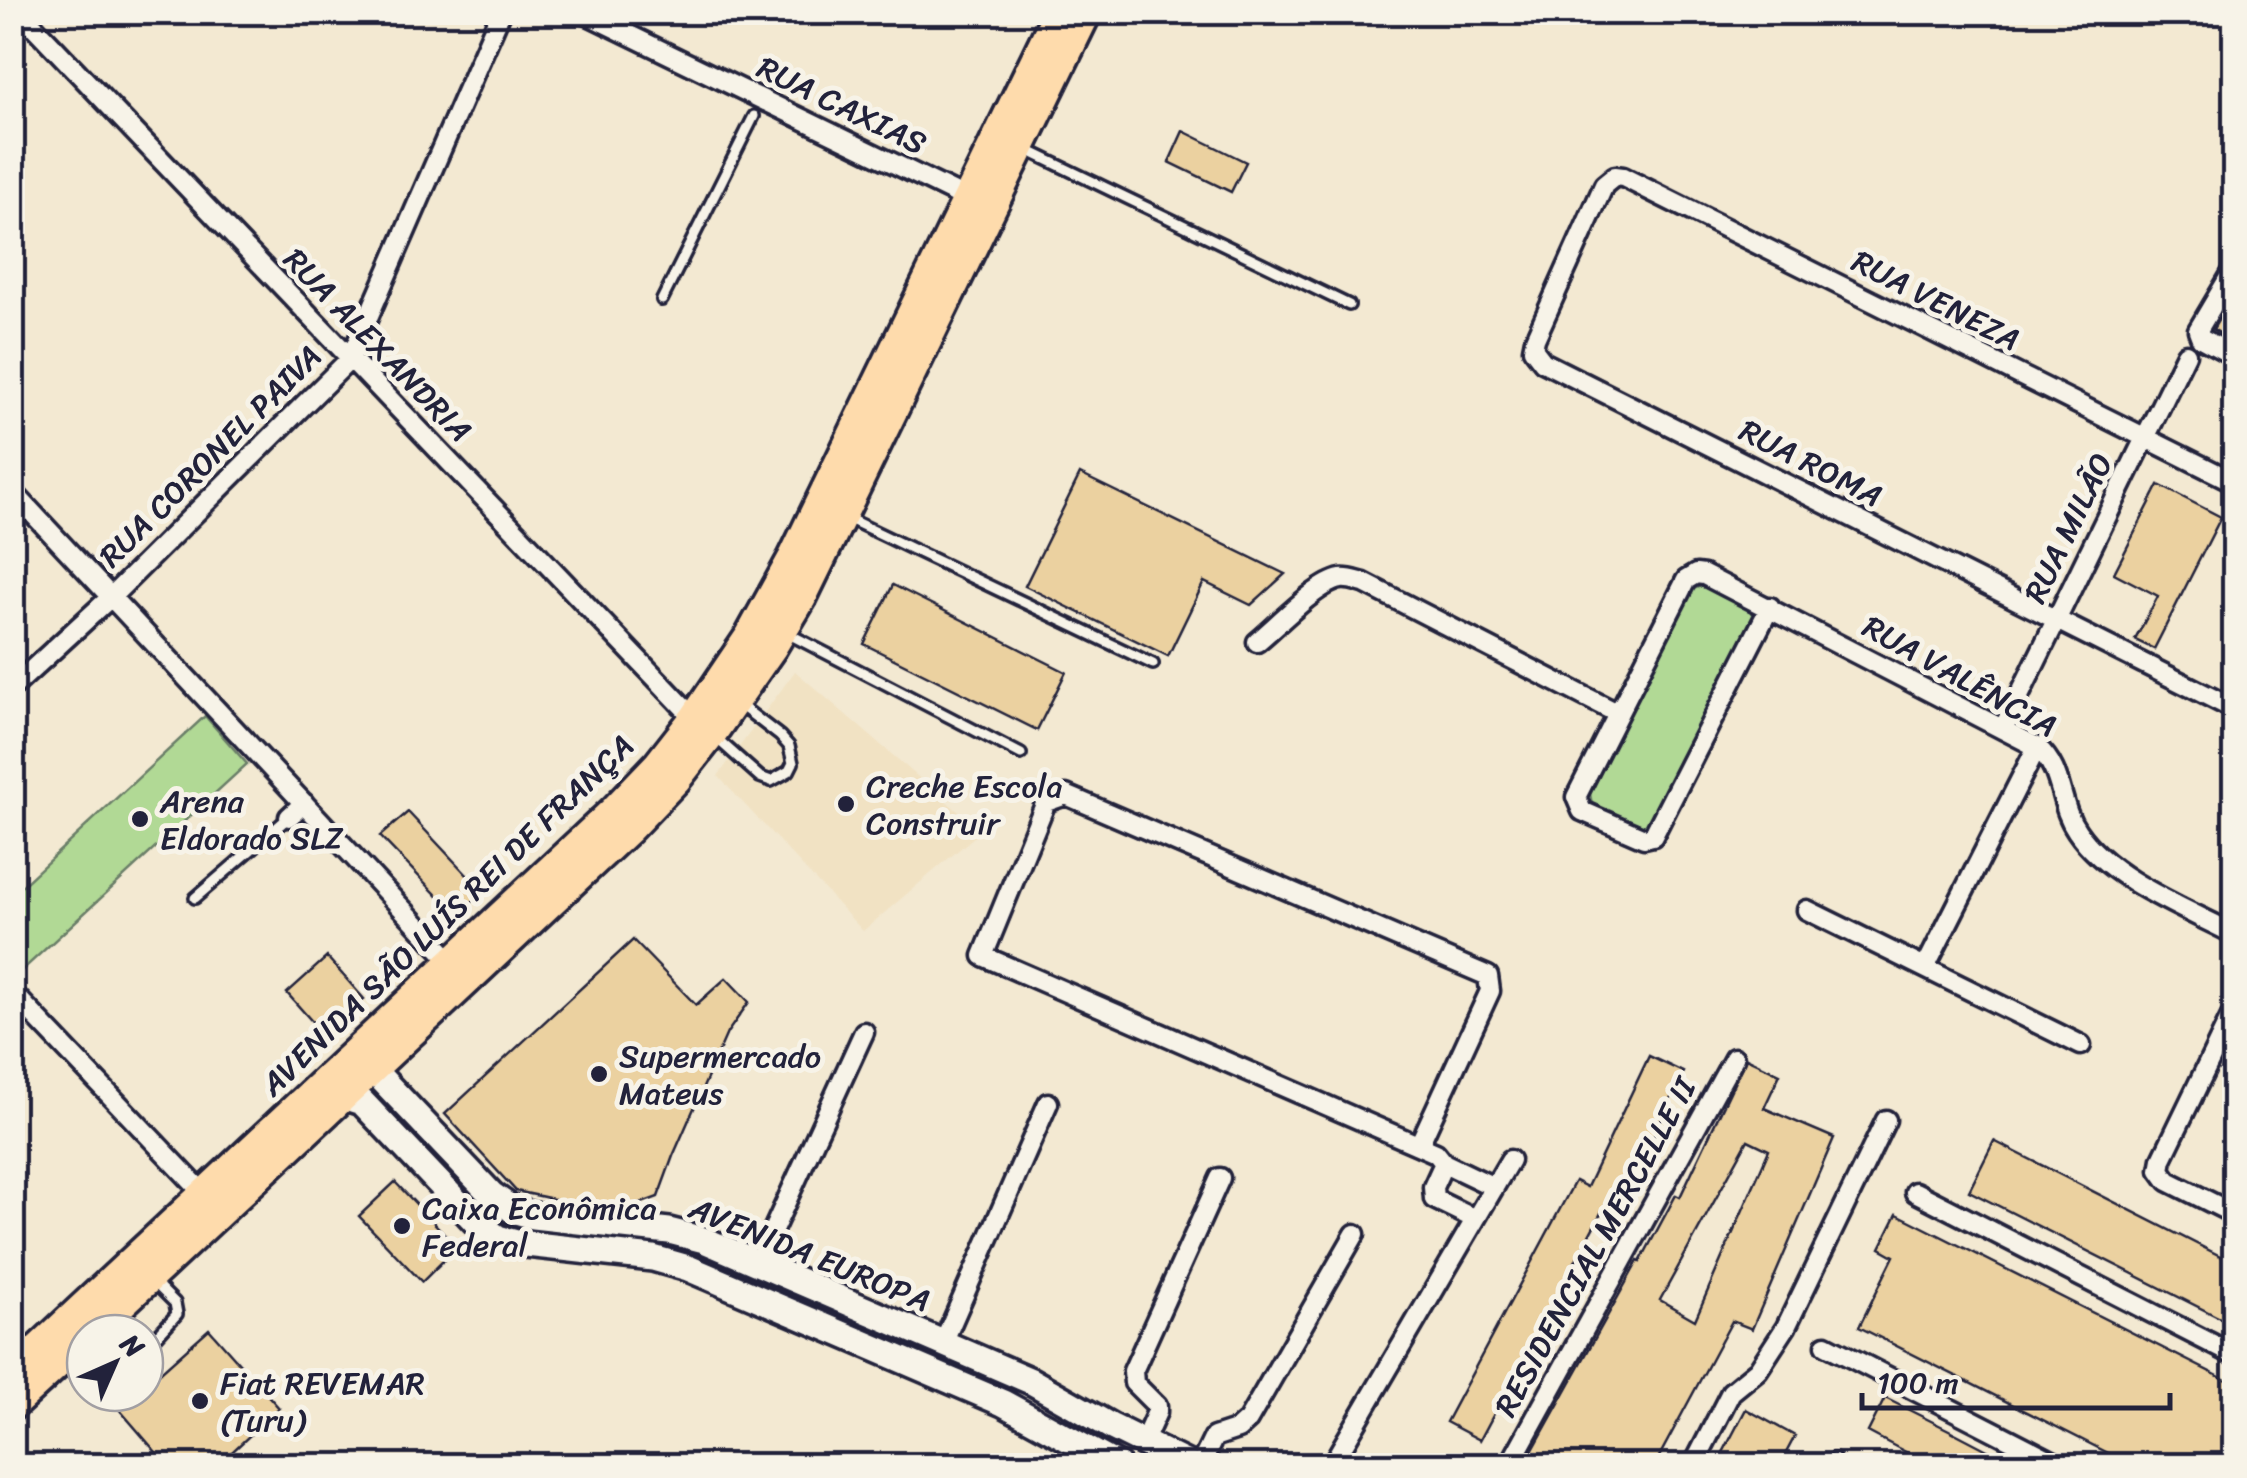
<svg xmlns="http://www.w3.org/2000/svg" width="2247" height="1478" font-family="Sriracha,sans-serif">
	<rect width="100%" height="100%" fill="#f3e9d2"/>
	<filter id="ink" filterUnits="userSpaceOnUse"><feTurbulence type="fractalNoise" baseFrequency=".01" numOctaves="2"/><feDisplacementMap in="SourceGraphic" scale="20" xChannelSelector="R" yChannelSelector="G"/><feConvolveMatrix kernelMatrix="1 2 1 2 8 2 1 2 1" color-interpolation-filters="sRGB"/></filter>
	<g filter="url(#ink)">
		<path fill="#f1e2c3" d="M795,671L981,831L863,931L718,776Z"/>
		<path fill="#b1d995" stroke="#6a7e68" stroke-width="2.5" d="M1703,585L1756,612L1757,617L1648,829L1642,830L1592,804L1590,794L1691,590Z
			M205,716L247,764L17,975L13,971V894Z"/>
		<path fill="#ebd1a0" stroke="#22223b" stroke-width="2.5" fill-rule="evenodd" d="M1183,131L1246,162L1231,192L1169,162Z
			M2234,293V342L2213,329Z
			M1080,474L1285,574L1251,605L1204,582L1168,656L1025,586Z
			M2159,485L2221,517L2154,649L2135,640L2158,596L2114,573Z
			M893,585L1066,672L1037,730L864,644Z
			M408,812L483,892L457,916L380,836Z
			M633,940L696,1005L726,978L749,1002L727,1033L673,1156L658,1197L623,1210L577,1204L516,1191L445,1114Z
			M327,957L364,999L324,1035L287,993Z
			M1649,1056L1683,1072L1629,1189L1617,1183L1480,1440L1446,1422L1575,1181L1587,1187Z
			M1746,1058L1780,1074L1764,1108L1834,1138L1752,1329L1732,1321L1654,1466H1524L1638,1261L1640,1262L1676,1195L1680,1197ZM1748,1140L1769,1150L1695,1320L1660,1300Z
			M1994,1141L2234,1263V1325L1969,1191Z
			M395,1182L457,1247L422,1282L359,1216Z
			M1897,1214L2234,1384V1466H2134L1859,1327L1894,1256L1880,1248Z
			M209,1329L279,1408L217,1466H168L119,1409L137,1393H145V1386Z
			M1885,1398L1949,1430L2018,1466H1934L1898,1448L1868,1432Z
			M1746,1409L1795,1436L1779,1466H1716Z"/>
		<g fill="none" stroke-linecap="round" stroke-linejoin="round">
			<g stroke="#22223b" stroke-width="16">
				<path id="lane" d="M1025,149L1349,305
					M662,300L754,116
					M845,517L1153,664
					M785,632L1021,754
					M714,736L760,777L771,781L789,771L793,763L789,746L780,736L736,702
					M195,898L289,817
					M145,1349L177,1314L175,1303L152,1280
					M1830,1466L1834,1459"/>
			</g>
			<g stroke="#22223b" stroke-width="25">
				<path id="street" d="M20,12L694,718
					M582,12L967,199
					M2234,269L2198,330L2201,338L2234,356
					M2234,482L1623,177L1615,176L1604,185L1535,339L1533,349L1543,362L2234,709
					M12,491L453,963
					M1770,607L1653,836L1644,838L1582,811L1576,797L1686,580L1696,574L1704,575L2037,747C2064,770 2058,804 2077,831C2109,879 2184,908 2234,934
					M1257,642C1277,626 1317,583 1341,579C1349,578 1356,581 1364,583L1617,713
					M12,688L112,596L350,359L501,12
					M2003,729L2186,354
					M289,817L304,803
					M1807,910L2081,1045
					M1925,968L2037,747
					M12,992L204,1194
					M2234,1010L2162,1159L2160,1170L2168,1181L2234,1214
					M1419,1145L1490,991L1488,976L1066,795L1046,802L983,956L1436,1153L1444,1163L1433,1187L1434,1199L1475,1219
					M1444,1163L1494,1187
					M1915,1192L2234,1355
					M758,1263L864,1032
					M943,1343L1048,1103
					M1826,1345L2062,1466
					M1143,1443L1157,1412V1406L1134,1383L1133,1371L1220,1178
					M1200,1466L1214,1437L1238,1429L1248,1420L1355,1234
					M1331,1466L1510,1160
					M1509,1466L1734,1058
					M1693,1466L1731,1392L1758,1370L1786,1327L1886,1120"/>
			</g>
			<g stroke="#22223b" stroke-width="32">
				<path id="secondary" d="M354,1062L374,1071L492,1195L513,1210L533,1216L669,1231L704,1240L1031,1381L1112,1427L1191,1466
					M346,1097L362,1102L476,1222L498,1238L517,1243L653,1258L688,1268L1003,1403L1118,1466"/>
			</g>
			<g stroke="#22223b" stroke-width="35">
				<path id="primary" d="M91,1333L629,829L676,780L712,734L772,648L802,598L1087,12
					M12,1373L613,811L658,764L694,718L750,635L793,557L1058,12
					M12,1406L85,1339"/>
			</g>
			<use href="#lane" stroke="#f7f3e8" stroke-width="9"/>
			<use href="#street" stroke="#f7f3e8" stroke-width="18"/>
			<use href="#secondary" stroke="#f7f3e8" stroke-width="25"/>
			<use href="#primary" stroke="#fedbac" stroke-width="28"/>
		</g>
	</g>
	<g fill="#22223b" stroke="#f7f3e8" stroke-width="4">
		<circle cx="846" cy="804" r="10"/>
		<circle cx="140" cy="819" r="10"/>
		<circle cx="599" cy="1074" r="10"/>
		<circle cx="402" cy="1226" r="10"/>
		<circle cx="200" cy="1401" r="10"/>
	</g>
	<g text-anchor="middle" stroke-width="10" stroke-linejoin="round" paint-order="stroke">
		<g font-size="32" fill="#22223b" stroke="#f7f3e8">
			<text transform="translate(842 105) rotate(26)" y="11">RUA CAXIAS</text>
			<text transform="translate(1936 300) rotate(27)" y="11">RUA VENEZA</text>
			<text transform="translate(378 345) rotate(46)" y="11">RUA ALEXANDRIA</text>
			<text transform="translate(210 456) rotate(-45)" y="11">RUA CORONEL PAIVA</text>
			<text transform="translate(1811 463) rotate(27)" y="11">RUA ROMA</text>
			<text transform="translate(2068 528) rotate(-64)" y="11">RUA MILÃO</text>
			<text transform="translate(1960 676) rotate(29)" y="11">RUA VALÊNCIA</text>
			<text transform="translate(447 915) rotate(-44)" y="11">AVENIDA SÃO LUÍS REI DE FRANÇA</text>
			<text transform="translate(1595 1247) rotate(-61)" y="11">RESIDENCIAL MERCELLE II</text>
			<text transform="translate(810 1254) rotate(22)" y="11">AVENIDA EUROPA</text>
		</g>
		<g font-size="32" fill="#22223b" stroke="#f7f3e8" text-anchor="start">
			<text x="866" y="797">Creche Escola<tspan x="866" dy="37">Construir</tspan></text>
			<text x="160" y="812">Arena<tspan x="160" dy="37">Eldorado SLZ</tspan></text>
			<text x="619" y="1067">Supermercado<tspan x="619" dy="37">Mateus</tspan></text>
			<text x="422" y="1219">Caixa Econômica<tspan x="422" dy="37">Federal</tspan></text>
			<text x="220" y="1394">Fiat REVEMAR<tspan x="220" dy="37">(Turu)</tspan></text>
		</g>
	</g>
	<rect width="2247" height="1478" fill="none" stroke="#f7f3e8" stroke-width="50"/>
	<rect x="25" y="25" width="2197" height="1428" fill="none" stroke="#22223b" stroke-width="4" filter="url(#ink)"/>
	<g transform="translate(115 1363) rotate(45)"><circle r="48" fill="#f7f3e8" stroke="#a29fa3" stroke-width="2.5"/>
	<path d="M0-8L18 38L0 25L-18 38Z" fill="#22223b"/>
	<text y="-15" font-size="28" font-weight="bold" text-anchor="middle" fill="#22223b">N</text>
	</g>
	<path d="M1862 1393v15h308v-15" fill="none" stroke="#22223b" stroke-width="5"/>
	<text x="1877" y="1393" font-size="30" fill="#22223b" stroke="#f7f3e8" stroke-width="8" paint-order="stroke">100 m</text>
</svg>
